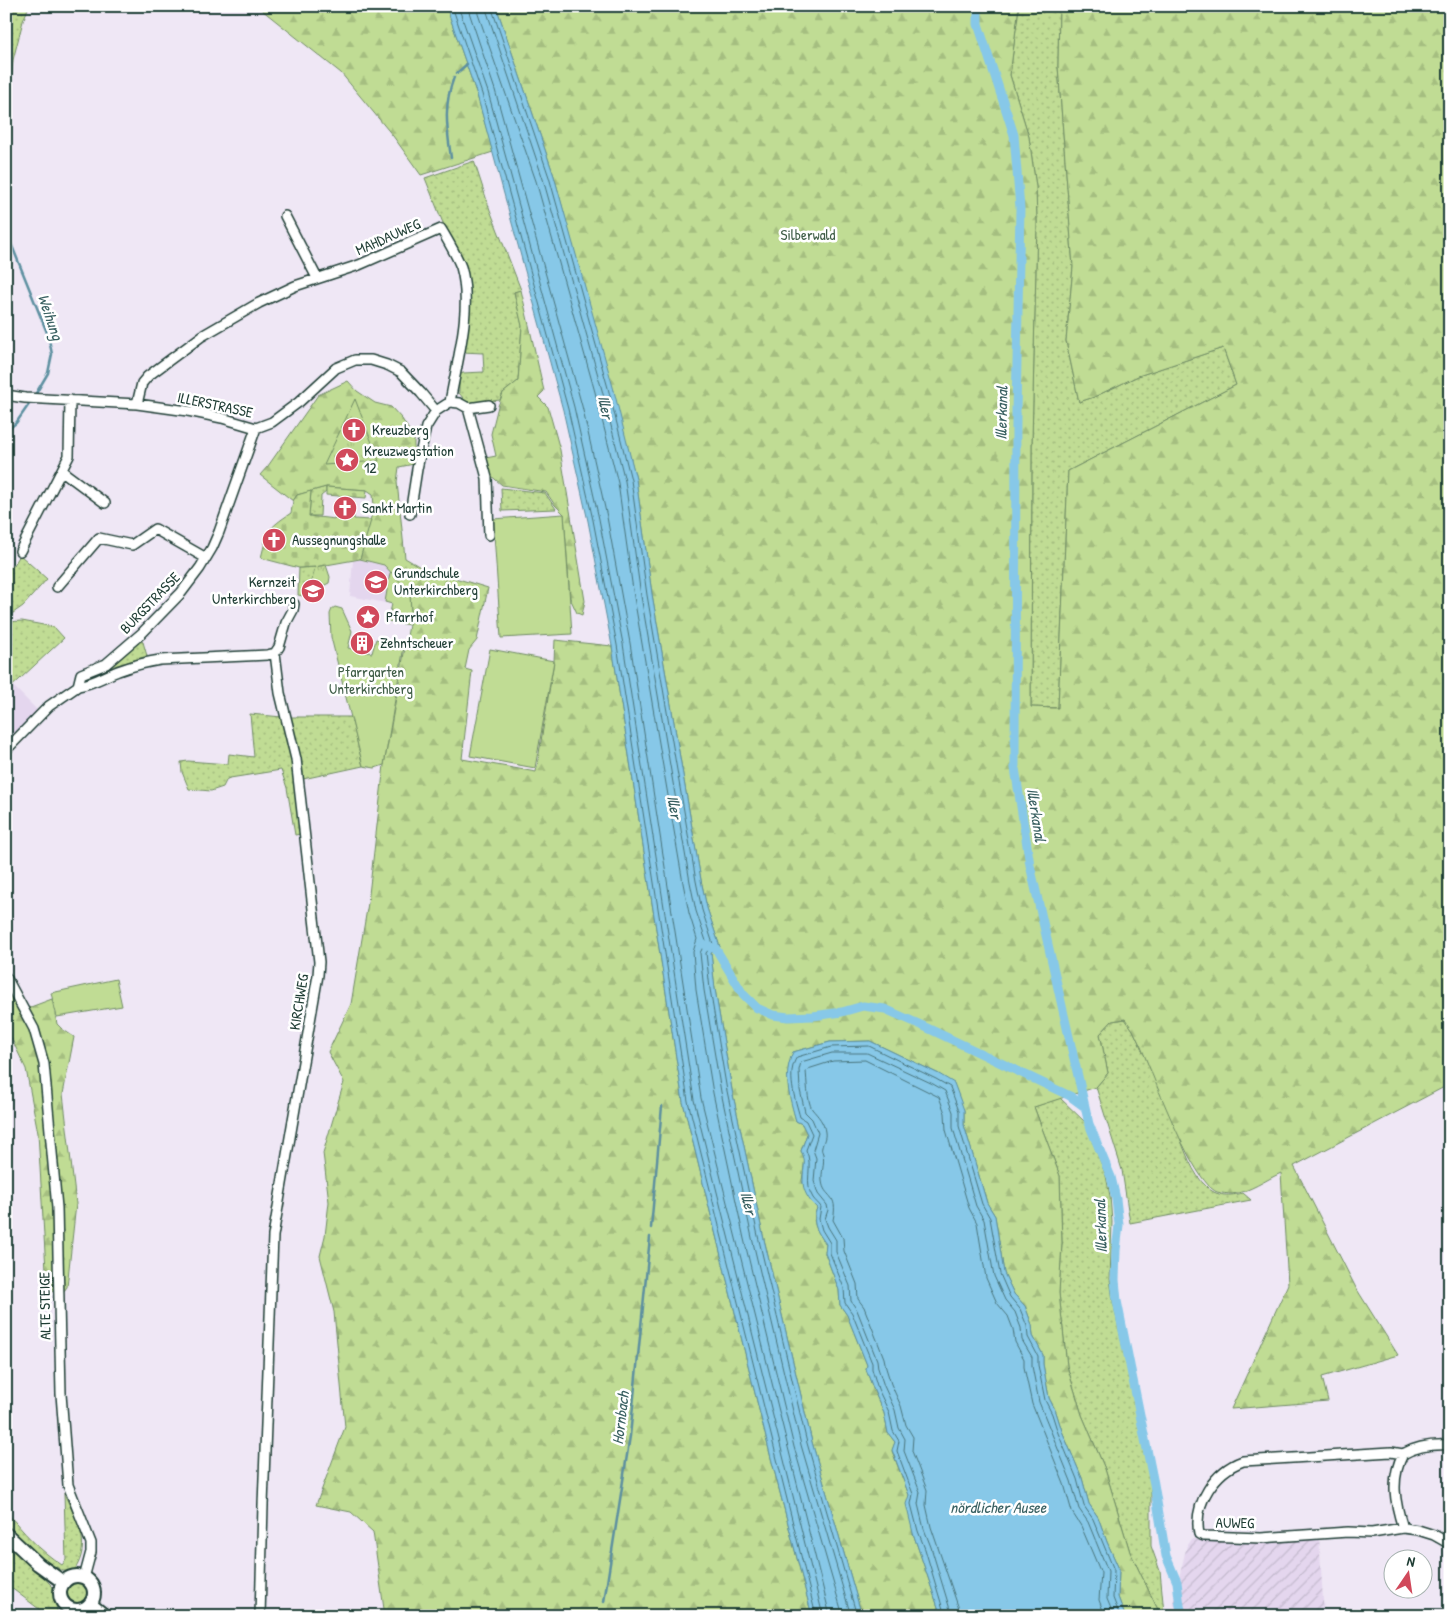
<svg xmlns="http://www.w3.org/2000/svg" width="1456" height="1622" font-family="'Patrick Hand',sans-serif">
	<defs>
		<pattern id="industrial-furrows" width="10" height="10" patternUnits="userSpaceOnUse" patternTransform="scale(1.25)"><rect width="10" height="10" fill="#e4d6ee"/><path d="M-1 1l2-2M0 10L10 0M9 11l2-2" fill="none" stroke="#c3b9cd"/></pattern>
		<pattern id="grass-dots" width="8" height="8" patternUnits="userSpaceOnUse" patternTransform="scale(1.25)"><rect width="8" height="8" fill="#c0dc94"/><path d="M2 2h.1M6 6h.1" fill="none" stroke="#a5be80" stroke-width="1.8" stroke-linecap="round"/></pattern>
		<pattern id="forest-firs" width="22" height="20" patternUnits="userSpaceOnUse" patternTransform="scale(1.25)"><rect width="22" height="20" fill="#c0dc94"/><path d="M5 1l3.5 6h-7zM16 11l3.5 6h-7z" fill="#a5be80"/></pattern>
		<pattern id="cemetery-stones" width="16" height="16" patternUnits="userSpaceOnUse" patternTransform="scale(1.25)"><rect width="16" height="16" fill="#c0dc94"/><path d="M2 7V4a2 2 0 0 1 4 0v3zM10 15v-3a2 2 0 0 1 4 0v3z" fill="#a5be80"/></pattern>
		<pattern id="park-tufts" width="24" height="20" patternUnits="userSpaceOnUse" patternTransform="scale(1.25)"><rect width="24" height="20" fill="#c0dc94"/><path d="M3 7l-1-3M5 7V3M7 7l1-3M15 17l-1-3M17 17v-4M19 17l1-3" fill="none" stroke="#a5be80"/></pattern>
	</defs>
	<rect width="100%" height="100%" fill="#efe7f5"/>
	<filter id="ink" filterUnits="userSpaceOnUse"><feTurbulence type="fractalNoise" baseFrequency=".02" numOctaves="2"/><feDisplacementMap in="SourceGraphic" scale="10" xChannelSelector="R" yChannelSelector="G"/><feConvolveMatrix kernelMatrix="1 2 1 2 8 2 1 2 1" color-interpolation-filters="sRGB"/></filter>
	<g filter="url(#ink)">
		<path fill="#e4d6ee" d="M360,559L384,565L410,592L411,608L350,596L353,560Z
			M13,686L38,711L12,737L6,731V692Z"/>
		<path fill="url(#industrial-furrows)" d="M1319,1536L1324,1616H1180L1173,1603L1187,1545L1191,1539Z"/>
		<path fill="url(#grass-dots)" stroke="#708c64" d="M13,6H29L23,21L13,60L9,109L6,111V24Z
			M1019,6H1059L1058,66L1073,267L1066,341L1079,402L1094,397L1138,376L1223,348L1236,385L1068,471L1058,708L1031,707L1032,443L1037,222L1036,187L1029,137L1010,75Z
			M474,161L490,210L521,290L514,292L522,325L518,381L503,393L500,400L468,404L459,393V375L463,373L484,372L483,353L462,352V263L443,223L425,178Z
			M326,487V492L321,496L320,516H309L311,491Z
			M501,488L545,493L556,509L502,511Z
			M20,555L47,579L23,606L6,618V571L14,565Z
			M315,567L311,584L305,583L303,596L298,595L299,568Z
			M22,621L54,627L64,638L6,692V622Z
			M139,640L143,642L147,656L114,666L97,674H92L91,672Z
			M250,714L282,717L292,760L301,834L295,835L287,788L281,770L230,778L227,779L223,787L211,791L189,789L182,772L181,762L188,761L228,764L229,754L254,757Z
			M287,717H351L363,766L303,779Z
			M1126,1019L1133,1030L1141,1047C1153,1075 1166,1104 1178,1133C1185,1150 1192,1174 1207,1187C1217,1197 1230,1196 1243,1193L1251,1200L1130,1223L1122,1170L1096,1087L1108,1073L1100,1034L1112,1021Z
			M1060,1098L1085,1122L1106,1176L1110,1196L1112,1222L1110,1279L1113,1301L1151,1482V1546L1160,1571L1164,1613L1161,1616L1130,1552L1105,1469L1082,1415L1067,1366L1059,1293L1062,1243L1060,1176L1034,1107Z
			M64,1493C76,1521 93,1542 74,1571H63L37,1556L6,1527V1511C23,1532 39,1550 62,1565L66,1560Z
			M6,1539L55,1589V1600L58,1616H42L39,1609L6,1584Z
			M60 1593a17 17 0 1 1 34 0a17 17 0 1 1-34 0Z"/>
		<path fill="url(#forest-firs)" stroke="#708c64" d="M257,6H446L477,95L493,152L421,175L393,136L341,73Z
			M496,6H1019L1010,75L1029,137L1036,187L1037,222L1032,443L1031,707L1058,708L1068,471L1236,385L1223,348L1138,376L1094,397L1079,402L1066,341L1073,267L1058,66L1059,6H1450V1084L1294,1166L1356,1288L1398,1355L1322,1377L1328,1401L1231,1409L1288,1284L1281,1173C1265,1180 1250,1192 1232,1194C1228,1194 1221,1193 1217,1192C1192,1181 1153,1075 1141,1047L1133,1030L1125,1019L1112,1021L1100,1034L1108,1073L1096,1087L1034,1107L1060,1176L1062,1243L1059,1293L1067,1366L1082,1415L1105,1469L1130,1552L1161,1616H1125L1118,1597L1119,1569L1107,1542L1098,1517L1089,1504L1082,1478L1062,1431L1056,1412L1049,1398L1043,1364V1355L1033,1336L1032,1325L1025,1306L1014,1294L1004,1273L995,1216L987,1203L964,1125V1110L939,1074L870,1041L830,1042L793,1052L789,1091L796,1121L802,1124L807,1134L801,1151L805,1158L802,1181L817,1208C811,1224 817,1231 826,1244L825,1253L839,1290L840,1305L847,1315L867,1365L866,1369L874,1391L884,1413L888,1433L895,1442L892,1451L909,1495L913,1533L941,1616H862L812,1442L763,1235L732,1090L715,989L711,953L720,947L707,908L701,880L652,594L636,479L554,176Z
			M521,290L544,391L538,397L548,407L560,450L585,601L582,615L577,613L570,598L564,514L555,505L546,492L502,485L489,474L486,458L496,456L491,434L498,406L503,393L518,381L522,326L514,292Z
			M348,381L357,391L375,403L391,407L402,419L414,438V464L399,467L397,482L405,558L422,568L488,588L477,640L469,650L465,669L472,671L462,759L536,772L554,661L555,640L612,646L683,1102L771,1458L812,1616H385L373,1532L351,1512L316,1505L345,1427L334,1312L320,1256L325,1236L329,1202L323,1153L344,1082L328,1052L351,1004L368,903L384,765L411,614L410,593L384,565L360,559L374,506L373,494L367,490L326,487L297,495L293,501L260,475L268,466L318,395Z
			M6,989L20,1011L52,999L57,1024L62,1029L74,1037L63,1094L76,1204L67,1287L61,1295L51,1291L46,1270L38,1133L26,1069L6,1027Z"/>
		<path fill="url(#cemetery-stones)" stroke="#708c64" d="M326,487L367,490L366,498L326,495Z
			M311,491L309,516L335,519L334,514L354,515V519L371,520L360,559L315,567L299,568L261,558C268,530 267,529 291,513L293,501L297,495Z"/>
		<path fill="url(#park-tufts)" stroke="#708c64" d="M355,399L379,461L324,465Z
			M326,565L330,577L329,583L323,586L311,584L315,567Z"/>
		<path fill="#c0dc94" stroke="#708c64" d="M564,514L572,634L501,638L493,519Z
			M391,572L410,592L411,614L409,625L388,621L392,604L385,602L390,573Z
			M335,607L342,609L352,631L348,648L372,653L376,639L404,646L384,765L375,768L363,766L331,637L330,614L332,609Z
			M490,649L554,661L535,768L470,756Z
			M116,979L122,1006L57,1017L51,993Z"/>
		<path fill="#87c8e8" stroke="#5d90a0" d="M446,6H496L554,176L613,387L636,479L652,594L701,880L707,908L720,947L711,953L715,989L732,1090L763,1235L812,1442L862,1616H812L771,1458L683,1102L612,646L588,521L563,410L477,95Z
			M870,1041L939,1074L954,1083L964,1110V1125L987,1203L995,1216L1004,1273L1014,1294L1025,1306L1032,1325L1033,1336L1043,1355V1364L1049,1398L1056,1412L1062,1431L1082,1478L1089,1504L1098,1517L1107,1542L1119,1569L1118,1597L1125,1616H941L913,1533L906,1504L909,1495L892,1450L895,1442L888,1433L884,1413L874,1391L866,1369L867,1365L847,1315L840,1305L839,1290L825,1253L826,1244C817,1231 811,1224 817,1208C809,1201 802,1190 803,1179C803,1168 807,1161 801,1151L807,1134L802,1124L796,1121C790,1099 782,1075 793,1052L830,1042Z"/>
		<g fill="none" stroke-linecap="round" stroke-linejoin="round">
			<path stroke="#49757c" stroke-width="1" d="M452,6L482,94L568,409L593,520L617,645L688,1101L816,1616
				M458,6L488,92L574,407L599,519L623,644L694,1100L823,1616
				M467,6L495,90L582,406L607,517L630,643L701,1098L830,1616
				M477,6L478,14L536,181L595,392L618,483L634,597L683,883L689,913L697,939L693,952L696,990L713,1093L744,1239L794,1447L843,1616
				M485,6L543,179L602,390L625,481L641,596L690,882L696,911L706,941L700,953L704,990L721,1092L752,1238L801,1445L851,1616
				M491,6L549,177L608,388L631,480L647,595L696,881L702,910L713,944L706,953L710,989L727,1091L758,1236L807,1443L857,1616
				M945,1616L925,1549L918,1531L911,1504L913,1494L897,1451L899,1441L893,1431L889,1412L878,1389L872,1369V1363L852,1313L845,1303L844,1288L830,1253V1243L822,1230L819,1219L821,1207C819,1204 815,1201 813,1198C803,1183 814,1166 806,1150L812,1134L806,1121L800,1117C795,1099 786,1073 797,1057L831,1047L869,1046L936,1079L950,1087L959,1111V1126L982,1204L990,1218L1000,1274L1010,1297L1020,1309L1027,1326L1028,1337L1038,1356V1365L1045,1400L1052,1414L1058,1433L1077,1479L1084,1506L1093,1519L1114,1570L1113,1598L1120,1616
				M952,1616L931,1547L924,1529L918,1504L920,1492L904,1451L905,1439L899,1428L895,1410L884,1386L878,1368L877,1360L857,1310L851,1301L850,1286L836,1252V1240L828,1227L825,1219L828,1210L827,1205L818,1194L814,1181L816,1158L813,1150L818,1133L812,1119L805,1112L800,1090L799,1070L801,1062L832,1053H867L933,1084L945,1091L953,1112V1128L976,1206L984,1220L994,1276L1005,1300L1015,1312L1021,1328L1022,1340L1032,1357V1366L1039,1402L1071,1481L1079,1509L1088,1522L1108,1571L1107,1599L1114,1616
				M959,1616V1609L931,1527L926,1505L927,1490L912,1451L913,1437L906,1425L901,1406L891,1384L886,1368L884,1358L864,1307L858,1299L857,1284L844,1251L843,1238L833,1220C839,1192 824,1199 822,1181C821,1173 825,1163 823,1154C822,1150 821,1151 822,1147C823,1142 826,1138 825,1132C824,1122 818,1116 812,1109C807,1101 807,1080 806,1071L808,1069L833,1061L865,1060L939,1097L945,1113L946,1130L969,1208L977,1223L986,1278L997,1303L1008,1316L1013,1329L1015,1342L1024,1359V1367L1032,1404L1064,1484L1072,1512L1081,1526L1101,1573L1099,1600L1105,1616"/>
			<path stroke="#5d90a0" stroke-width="2.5" d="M6,9L7,6
				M457,73L467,64
				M451,158C447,128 443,106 454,77
				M6,231L48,335L52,354L48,373L35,395
				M6,431L16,423L32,400
				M651,1228L662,1106
				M604,1602L630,1436L650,1237
				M599,1616L600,1611"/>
			<path stroke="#87c8e8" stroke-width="9" d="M978,6V24L1014,135L1020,208L1016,412L1015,768L1030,865L1072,1050L1089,1124L1111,1177L1116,1199L1119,1225L1116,1250L1115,1280L1117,1301L1154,1484L1166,1556L1177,1582L1180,1606L1183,1616
				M705,945L716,949L743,994L757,1008L773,1015L788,1017L813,1016L842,1012L863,1006L885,1009L921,1025L1070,1096L1085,1107"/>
			<g stroke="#1f3d34" stroke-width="12">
				<path id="street" d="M285,216L317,278
					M6,395L25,398L137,404L188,411L222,418L256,428L272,422L299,402L336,368L355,360H371L387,365L401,372L421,393L436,411L450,402L459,403L468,408L489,405
					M137,404L142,383L148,376L202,336L259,303L295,286L359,265L441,229C448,241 456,254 461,267C473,308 457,361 450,402
					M468,408L487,478L489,535
					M62,471L105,503
					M410,514L417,469L426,427L436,411
					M20,551L69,456L70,400
					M57,587L99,538L132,545L155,529L206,558
					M78,686C93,684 105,676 118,671C132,666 146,662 160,660L267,655L275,653L279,647L286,623L293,610L294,604
					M6,750L49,706L78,686L81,674L106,664L142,633L181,593L200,568L212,548L219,532L256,428
					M6,977L34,1029L44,1064L57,1208L61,1394L68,1485L91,1543V1552L84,1578
					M1450,1445C1434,1444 1417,1446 1403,1454L1391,1452L1243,1461C1215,1471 1193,1503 1199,1534L1204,1536L1261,1538L1348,1532L1372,1533L1403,1528L1418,1530L1434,1535L1450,1544
					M1403,1454C1390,1479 1395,1503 1403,1528
					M260,1616L263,1505L273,1236L318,975L319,962L296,759L280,693L275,653"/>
			</g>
			<g stroke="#1f3d34" stroke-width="16">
				<path id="secondary" d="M6,1534L38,1564L63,1582
					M60 1593a17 17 0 1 1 34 0a17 17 0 1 1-34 0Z
					M90,1604L105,1616"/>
			</g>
			<use href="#street" stroke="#fff" stroke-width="9"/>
			<use href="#secondary" stroke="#fff" stroke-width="12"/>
		</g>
	</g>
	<defs>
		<g id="church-disc" transform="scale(1.25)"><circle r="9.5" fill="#d1495b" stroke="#fff"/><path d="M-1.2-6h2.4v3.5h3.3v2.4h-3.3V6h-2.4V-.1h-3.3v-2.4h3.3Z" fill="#fff"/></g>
		<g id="sight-disc" transform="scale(1.25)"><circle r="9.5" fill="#d1495b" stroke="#fff"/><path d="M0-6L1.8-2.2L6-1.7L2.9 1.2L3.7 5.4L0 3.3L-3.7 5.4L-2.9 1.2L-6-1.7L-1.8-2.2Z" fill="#fff"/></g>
		<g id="school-disc" transform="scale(1.25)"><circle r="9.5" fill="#d1495b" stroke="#fff"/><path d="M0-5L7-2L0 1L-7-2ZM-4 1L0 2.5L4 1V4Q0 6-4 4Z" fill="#fff"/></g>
		<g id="building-disc" transform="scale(1.25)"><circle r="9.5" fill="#d1495b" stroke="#fff"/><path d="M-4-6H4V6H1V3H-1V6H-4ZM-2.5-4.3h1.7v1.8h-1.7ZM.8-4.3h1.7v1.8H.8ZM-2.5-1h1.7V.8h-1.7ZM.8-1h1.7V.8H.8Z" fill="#fff"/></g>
	</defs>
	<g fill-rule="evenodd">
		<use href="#church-disc" x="354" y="430"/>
		<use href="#sight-disc" x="347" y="460"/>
		<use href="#church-disc" x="345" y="508"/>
		<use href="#church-disc" x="274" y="540"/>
		<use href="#school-disc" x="376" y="582"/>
		<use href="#school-disc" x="313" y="591"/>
		<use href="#sight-disc" x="368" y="617"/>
		<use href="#building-disc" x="362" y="643"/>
	</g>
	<g text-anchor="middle" stroke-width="5" stroke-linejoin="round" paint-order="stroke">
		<g font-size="15" fill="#3f5d47" stroke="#fff">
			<text x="808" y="240">Silberwald</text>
			<text x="371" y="677">Pfarrgarten<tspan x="371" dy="17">Unterkirchberg</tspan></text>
		</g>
		<g font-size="15" fill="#1f3d34" stroke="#fff">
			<text transform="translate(388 237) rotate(-24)" y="5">MAHDAUWEG</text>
			<text transform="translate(215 405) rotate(12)" y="5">ILLERSTRASSE</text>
			<text transform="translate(150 603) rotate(-46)" y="5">BURGSTRASSE</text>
			<text transform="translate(299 1002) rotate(-81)" y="5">KIRCHWEG</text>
			<text transform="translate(45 1306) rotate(-91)" y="5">ALTE STEIGE</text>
			<text transform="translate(1235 1523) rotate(1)" y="5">AUWEG</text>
		</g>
		<g font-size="15" fill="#1f3d34" stroke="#fff" text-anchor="start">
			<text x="372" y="435">Kreuzberg</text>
			<text x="364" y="456">Kreuzwegstation<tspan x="364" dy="17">12</tspan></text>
			<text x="362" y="513">Sankt Martin</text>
			<text x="292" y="545">Aussegnungshalle</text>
			<text x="394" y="578">Grundschule<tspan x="394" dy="17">Unterkirchberg</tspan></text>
			<text x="296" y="587" text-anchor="end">Kernzeit<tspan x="296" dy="17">Unterkirchberg</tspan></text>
			<text x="386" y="622">Pfarrhof</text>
			<text x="380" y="648">Zehntscheuer</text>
		</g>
		<g font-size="16" font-style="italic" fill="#396061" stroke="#fff">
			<text transform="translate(51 317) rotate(71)" y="6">Weihung</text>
			<text transform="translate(606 407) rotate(79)" y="6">Iller</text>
			<text transform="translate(1001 413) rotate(-89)" y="6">Illerkanal</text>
			<text transform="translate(675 807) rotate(80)" y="6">Iller</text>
			<text transform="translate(1037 815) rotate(81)" y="6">Illerkanal</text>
			<text transform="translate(749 1203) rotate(76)" y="6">Iller</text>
			<text transform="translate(1100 1226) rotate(-92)" y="6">Illerkanal</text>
			<text transform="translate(620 1418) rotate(-83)" y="6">Hornbach</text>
			<text x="998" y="1513">nördlicher Ausee</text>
		</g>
	</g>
	<rect width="1456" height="1622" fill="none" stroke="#fff" stroke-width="25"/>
	<rect x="12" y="12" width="1431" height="1597" fill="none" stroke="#1f3d34" stroke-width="2" filter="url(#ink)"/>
	<g transform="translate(1408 1574) rotate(13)"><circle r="24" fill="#ffffff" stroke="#a5b1ae"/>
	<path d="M0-4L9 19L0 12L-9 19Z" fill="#d1495b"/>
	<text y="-8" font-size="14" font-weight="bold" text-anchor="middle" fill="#1f3d34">N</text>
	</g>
</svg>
